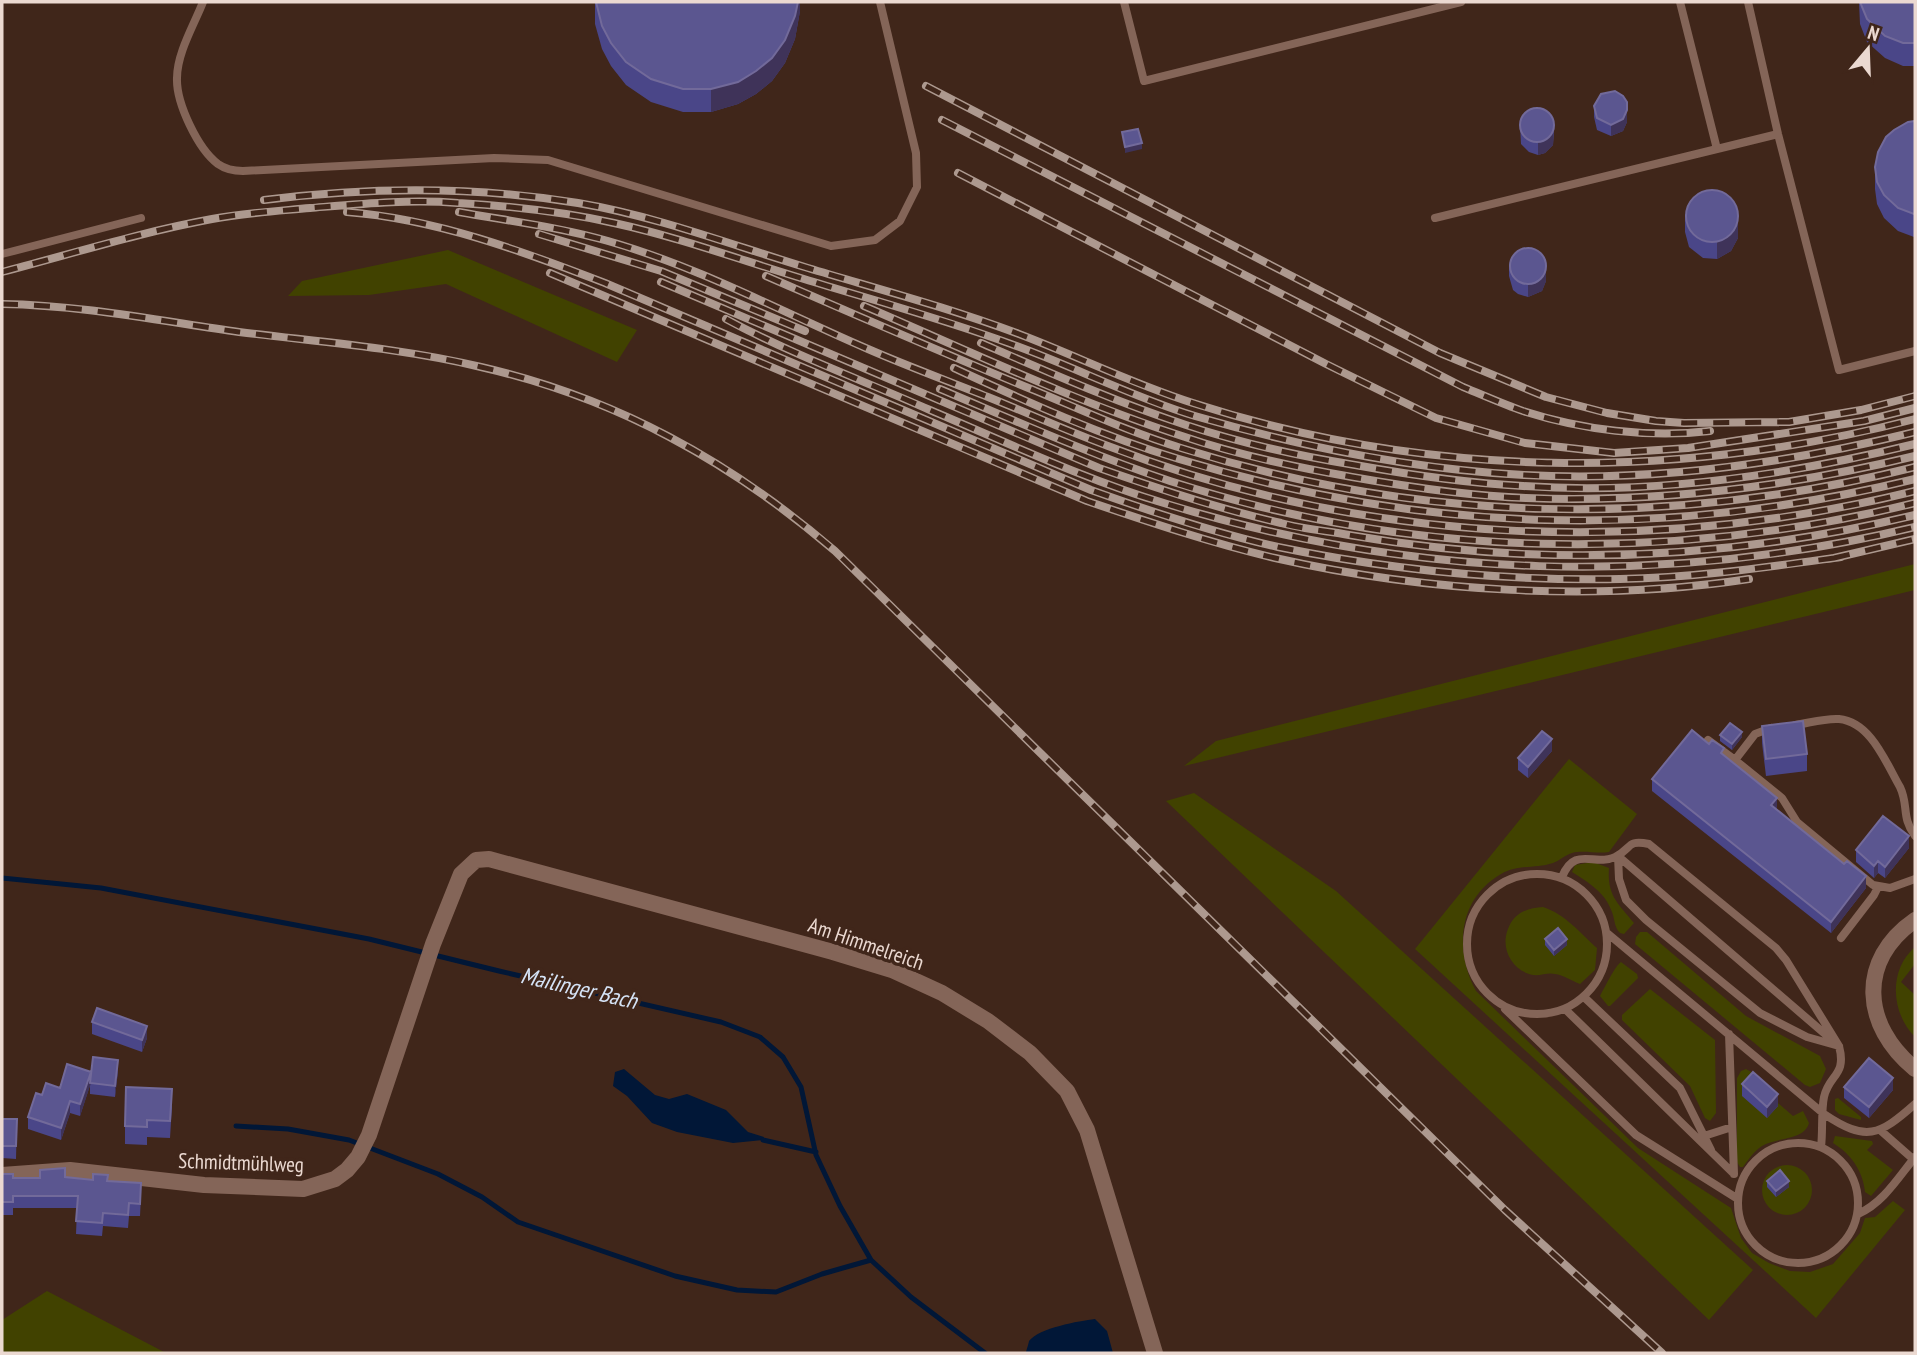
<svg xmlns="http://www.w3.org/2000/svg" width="1917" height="1355" font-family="'PT Sans Narrow',sans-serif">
	<rect width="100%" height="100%" fill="#40261a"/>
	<path fill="#414200" d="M448,250L637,330L617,362L446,284L369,295L288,296L302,281Z
		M1915,564V590L1184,766L1216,741Z
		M1569,759L1637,814L1609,852C1597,854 1584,850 1572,853C1565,855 1559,861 1553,863C1535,869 1518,864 1501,874C1458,899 1454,950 1476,991L1638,1148L1731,1208L1741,1238L1752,1253L1769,1263L1790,1271L1810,1272L1833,1264L1860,1233L1865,1218L1875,1217L1893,1201L1905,1210L1816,1318L1415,949Z
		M1194,793L1336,891L1753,1270L1709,1320L1166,801Z
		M1593,862L1609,868C1607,896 1618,903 1634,923L1624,934L1620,933C1614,927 1615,920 1612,912C1605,892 1589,883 1572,872L1575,865Z
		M1543,907C1565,914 1580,933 1597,948L1595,970L1580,984C1572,981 1563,975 1555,974C1548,972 1541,976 1533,975C1512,971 1500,948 1508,929C1514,913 1527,908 1543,907Z
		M1640,932H1647L1746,1016L1820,1056L1826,1069L1820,1083L1810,1087L1805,1085L1635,944L1636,937Z
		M1915,947V964L1901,982L1915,995V1037C1891,1013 1888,970 1915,947Z
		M1621,962L1637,974L1638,978L1610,1006H1608L1600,996C1605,987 1615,966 1621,962Z
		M1650,989L1715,1040L1716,1113L1710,1121L1705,1118L1690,1086L1622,1020V1015Z
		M1746,1069L1755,1074L1753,1081L1793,1116L1803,1111L1809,1123C1804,1141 1776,1137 1762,1146C1753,1152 1749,1159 1743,1167H1740L1737,1162V1078L1741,1071Z
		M1838,1098L1861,1117V1120L1839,1114L1835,1110V1099Z
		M1835,1136L1872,1141L1873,1144L1867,1150L1893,1170L1871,1196L1865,1192C1863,1171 1851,1154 1833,1143Z
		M1762 1190a25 25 0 1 1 50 0a25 25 0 1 1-50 0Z
		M47,1291L166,1353H2V1320Z"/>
	<path fill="#011737" d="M624,1069L655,1095L669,1099L687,1094L726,1110L748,1132L764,1137L763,1140L733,1143L677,1132L652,1123L627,1096L613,1086L615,1072Z
		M1095,1319L1107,1331L1113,1353L1026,1352C1026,1352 1029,1342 1029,1341C1039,1328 1079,1321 1095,1319Z"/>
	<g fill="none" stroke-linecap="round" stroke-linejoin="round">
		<path stroke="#011737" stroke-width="5" d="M2,878L101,888L369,939L499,971L721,1022L760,1037L783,1057L801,1087L816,1155L840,1206L871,1260L911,1297L985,1353
			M236,1126L288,1129L349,1140L438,1174L482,1197L518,1222L675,1276L737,1290L776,1292L822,1274L871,1260
			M763,1140L816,1152"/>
		<path stroke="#846558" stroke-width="8" d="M203,2C194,25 177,53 177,78C176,103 198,149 218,164C225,169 235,171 243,171L494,158L548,160L831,246L875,240L900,221L917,187L916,153L880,2
			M1124,2L1144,81L1461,2
			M1680,2L1717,149L1778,134
			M1748,2L1778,134L1839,370L1915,351
			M1435,218L1717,149
			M2,254L141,218
			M1795,725C1809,723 1825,718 1839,719C1871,722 1886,763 1900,787C1909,806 1901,817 1915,836
			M1771,728L1755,734L1735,760L1782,798L1797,822L1873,885L1890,888L1915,879
			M1708,740L1735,760
			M1618,856L1839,1046L1807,1037L1760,1013L1646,920L1626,900L1619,879Z
			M1467 944a70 70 0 1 1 140 0a70 70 0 1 1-140 0Z
			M1562,877C1575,845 1594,867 1615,857C1632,849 1626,839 1649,844L1776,948L1786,960L1839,1046C1847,1076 1829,1074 1824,1097C1821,1111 1823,1131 1821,1147
			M1607,933L1824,1114C1866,1142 1879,1136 1915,1104
			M1841,938L1874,895L1878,887
			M1584,997L1680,1088L1711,1150
			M1505,1009L1636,1135L1738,1199
			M1565,1009L1733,1173
			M1729,1034L1734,1174
			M1880,1130L1913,1159
			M1704,1136L1732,1127
			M1738 1203a60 60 0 1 1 120 0a60 60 0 1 1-120 0Z
			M1858,1214C1883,1203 1898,1178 1915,1157"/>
		<path stroke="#846558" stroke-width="16" d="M1915,920C1857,960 1862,1026 1915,1069
			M2,1175L70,1170L204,1185L303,1189L335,1179L347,1170L358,1157L369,1135L433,944L461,874L476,860L489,859L833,952L892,970L942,993L988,1021L1030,1053L1067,1091L1087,1130L1155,1353"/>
		<g stroke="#ad998f" stroke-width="8">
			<path id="rail" d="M926,86L1440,353L1546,397L1607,413L1656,421L1684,423L1789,422L1861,410L1915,396
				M942,120L1463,387C1483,395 1503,404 1523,411C1582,430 1649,438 1710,431
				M958,173L1326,364L1436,418L1525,443L1614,453L1688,448L1864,421L1915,408
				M264,200C369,187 474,186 578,203C656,216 732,245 808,268C878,289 950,308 1019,334C1077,356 1133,384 1193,403C1428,479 1677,481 1915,419
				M347,212C436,219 522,251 605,283L1091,490C1152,512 1215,533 1278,547C1390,570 1506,581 1620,579C1694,578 1768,567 1841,557
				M459,212C509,221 559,227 608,241C699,267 782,312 868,349C907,366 948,381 988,397C1028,413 1067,431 1108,446C1364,545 1649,557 1915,491
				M539,234L661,271L805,331
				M2,272C71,254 141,232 212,219C244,213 278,211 310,208C359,204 409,199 458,203C510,206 564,212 614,223C678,237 741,260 804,279C873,300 943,319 1011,344C1073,366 1132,397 1195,416C1302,447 1413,469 1524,475C1655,482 1789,463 1915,432
				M550,273L1087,501C1149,522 1211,543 1275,558C1425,592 1597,602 1749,579
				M766,276C856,315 945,354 1036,391C1084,411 1132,433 1181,448C1422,524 1671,528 1915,467
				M661,282L1099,468C1159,489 1219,509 1281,523C1303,529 1327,531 1349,535C1538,568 1729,560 1915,515
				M2,304C81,305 161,321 239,332C319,342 402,348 481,367C616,398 730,461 835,551L1505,1210L1662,1353
				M864,306C969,351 1074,401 1182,436C1237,455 1295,467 1352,477C1409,487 1468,496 1526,498C1657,503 1788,487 1915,456
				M726,319C791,354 862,380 930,410C1008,443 1086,480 1167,504C1413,579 1665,587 1915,527
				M981,343C1048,372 1116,402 1186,425C1241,443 1298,456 1355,465C1411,475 1467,483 1523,486C1654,495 1789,475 1915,444
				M954,368C1027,402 1102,436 1179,459C1425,534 1666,540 1915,479
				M940,389C1016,421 1092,455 1170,481C1410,559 1672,563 1915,503
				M1834,558L1915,539"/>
		</g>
		<use href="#rail" stroke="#40261a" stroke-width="5" stroke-dasharray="16" stroke-linecap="butt"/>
	</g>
	<path fill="#4a4688" d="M595,2H800V11L795,39L785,63L772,81L756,94L738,104L711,112H683L651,102L626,85L611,66L602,49L595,24Z
		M1859,2H1915V66H1903L1885,58L1867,42L1860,24Z
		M1594,106L1627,122L1623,131L1611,136L1597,130L1594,117Z
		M1915,121V237H1914L1898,231L1884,218L1877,204L1875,189V167Z
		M1520,124L1554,132L1553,145L1545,153L1538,155L1529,152L1521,144Z
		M1685,214L1738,238L1731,251L1717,259L1703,258L1689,247L1685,232Z
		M1509,264L1546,281L1542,291L1528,297L1518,294L1513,290L1509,276Z
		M1762,726L1807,754V771L1766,776L1762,743Z
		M1720,735L1742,737L1732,750L1720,741Z
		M1552,751L1528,778L1518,770V758Z
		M1724,755L1777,809L1776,810L1866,888L1831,933L1652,791V779Z
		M1909,848L1885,878L1878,873L1874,878L1856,862V850Z
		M1545,939L1567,945L1554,956L1545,945Z
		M92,1022L147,1038L142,1052L92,1034Z
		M118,1071L115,1097L90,1094V1085L80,1116L70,1113L61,1140L28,1129V1117L42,1095L60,1088L91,1072Z
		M1742,1084L1778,1106L1767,1118L1742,1096Z
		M1844,1087L1893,1090L1869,1118L1844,1098Z
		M172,1106L170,1138L147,1137V1145L125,1144V1126Z
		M2,1119H17L16,1159L2,1158Z
		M2,1174L13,1178L65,1177L108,1181L141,1196L140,1216H129L128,1228L103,1226L102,1236L76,1234L77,1208H13V1215H2Z
		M1767,1181L1789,1187L1776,1197L1767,1187Z"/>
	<path fill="#3f3359" d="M798,2H800V11L795,39L785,63L772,81L756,94L738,104L711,112V89Z
		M1627,110V122L1623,131L1611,136V125Z
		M1554,120L1553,145L1545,153L1538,155V143Z
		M1142,143V149L1125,153V147Z
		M1738,221V238L1731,251L1717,259V242Z
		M1546,270V281L1542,291L1528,297V285Z
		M1742,732V737L1732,750V744Z
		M1552,739V751L1528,778V767Z
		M1777,798V809L1771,817V805Z
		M1909,836V848L1885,878V867Z
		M1878,861V873L1874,878V866Z
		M1866,876V888L1831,933V922Z
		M1567,939V945L1554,956V950Z
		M147,1026V1038L142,1052V1040Z
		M118,1060V1071L115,1097V1086Z
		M91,1072V1083L80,1116V1104Z
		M1893,1078V1090L1869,1118V1107Z
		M1778,1094V1106L1767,1118V1107Z
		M70,1101V1113L61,1140V1128Z
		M1789,1181V1187L1776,1197V1191Z"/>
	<path fill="#5b5690" stroke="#726a9a" stroke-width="2" d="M596,2H798L795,16L785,40L772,58L756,71L738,82L711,89H683L651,79L626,62L611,43L602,26Z
		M1860,2H1915V43H1903L1885,36L1867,19Z
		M1615,91L1623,96L1627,102V110L1623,119L1611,125L1597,118L1594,106L1601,94Z
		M1520 125a17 17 0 1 1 34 0a17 17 0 1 1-34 0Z
		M1915,121V214H1914L1898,208L1884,195L1877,182L1875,167L1878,152L1886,137L1894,130L1908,122Z
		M1138,129L1142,143L1125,147L1122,132Z
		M1686 216a26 26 0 1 1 52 0a26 26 0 1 1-52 0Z
		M1510 266a18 18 0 1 1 36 0a18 18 0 1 1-36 0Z
		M1803,721L1807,754L1766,759L1762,726Z
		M1730,723L1742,732L1732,744L1720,735Z
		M1692,730L1709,744L1712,740L1724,748L1721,753L1777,798L1771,805L1844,864L1847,861L1866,876L1831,922L1652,779Z
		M1542,731L1552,739L1528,767L1518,758Z
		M1883,816L1909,836L1885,867L1878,861L1874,866L1856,850Z
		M1558,928L1567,939L1554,950L1545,939Z
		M97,1008L147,1026L142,1040L92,1022Z
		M93,1057L118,1060L115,1086L90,1083Z
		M1869,1058L1893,1078L1869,1107L1844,1087Z
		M67,1064L91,1072L80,1104L70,1101L61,1128L28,1117L36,1093L42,1095L46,1083L60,1088Z
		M1753,1072L1778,1094L1767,1107L1742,1084Z
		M126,1087L172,1089L170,1121L147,1120V1127L125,1126Z
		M2,1119H17L16,1146H2Z
		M65,1168V1177L93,1180V1174L108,1175L107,1181L141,1183L140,1204L129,1203L128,1215L103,1213L102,1223L76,1221L78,1196H13V1202H2V1174H13V1178H40V1170Z
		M1780,1170L1789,1181L1776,1191L1767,1181Z"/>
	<g text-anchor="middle" stroke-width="7" stroke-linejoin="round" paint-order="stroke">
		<g font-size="21" fill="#ebd9d1" stroke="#40261a">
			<text transform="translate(866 944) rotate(19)" y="7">Am Himmelreich</text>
			<text transform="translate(241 1163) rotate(2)" y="7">Schmidtmühlweg</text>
		</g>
		<g font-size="23" font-style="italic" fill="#d5e3f6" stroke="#40261a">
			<text transform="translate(579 988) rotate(13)" y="8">Mailinger Bach</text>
		</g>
	</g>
	<rect width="1917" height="1355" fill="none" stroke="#ebd9d1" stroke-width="7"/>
	<g transform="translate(1868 49) rotate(19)" stroke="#40261a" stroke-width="5" paint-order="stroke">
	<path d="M0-5L12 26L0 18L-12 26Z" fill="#ebd9d1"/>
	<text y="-10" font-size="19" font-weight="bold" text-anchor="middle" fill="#ebd9d1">N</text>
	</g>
</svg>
